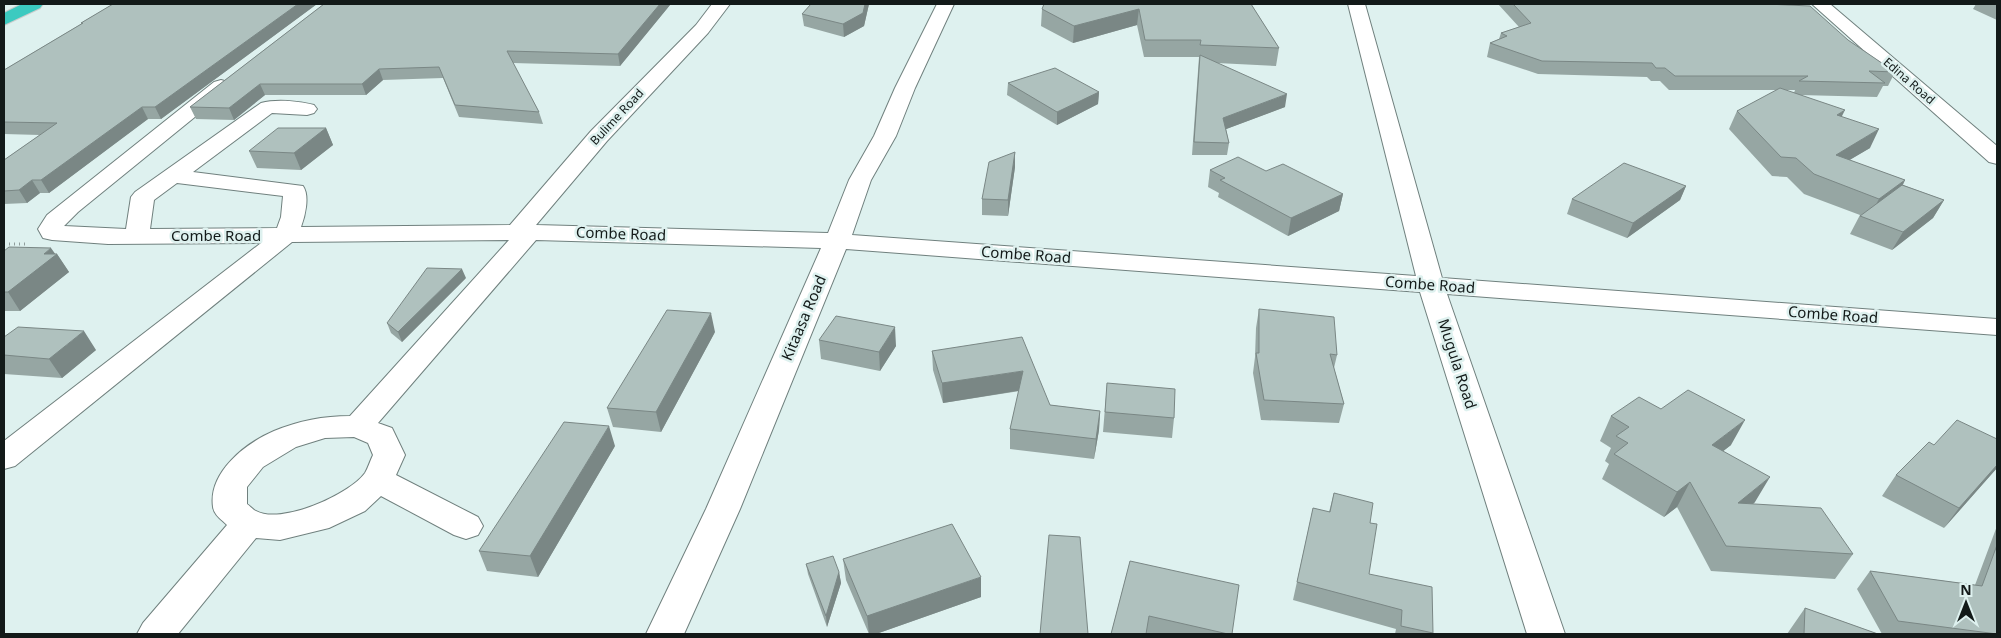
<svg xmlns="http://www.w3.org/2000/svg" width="2001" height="638" font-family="'Noto Sans',sans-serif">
	<rect width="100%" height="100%" fill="#def1ef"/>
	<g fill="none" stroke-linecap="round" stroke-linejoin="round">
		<g stroke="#70807e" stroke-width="2">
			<path id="minor" d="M712,4H730L708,33L607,141L536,225L828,233L849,180L874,136L895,88L937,4H954L915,88L896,136L871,180L852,235L1416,276L1348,4H1365L1442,278L1997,319V335L1447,294L1565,634H1527L1420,292L846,249L740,509L684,634H646L706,509L821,248L536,240L378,423L392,428L405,455L396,475L478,517L483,526L478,535L466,539L454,535L381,496L365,511L329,528L280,540L256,538L178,634H137L143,623L227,525C222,520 214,515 213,507C208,472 246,443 274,431C298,421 324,416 350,416L509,240L292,242L15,466L4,469V441L261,243L108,244L52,240L43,238L38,229L47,215L214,82L221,80L228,82L231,86L228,90L78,212L64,226L126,229L131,197L135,192L261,103C276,99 299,101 314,105L317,109L314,113L307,115L272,113L193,172L303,186C310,196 305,216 301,227L510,225L591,131L696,25ZM177,183L283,196L281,217L277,228L150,229L154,200ZM354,437L368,443L373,455C370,461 368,468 365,473C349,495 281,525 256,511C253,510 250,506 247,504V487L263,467L296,447L325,438Z
				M1812,4H1830L1997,146V164L1989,162Z"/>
		</g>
		<g stroke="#cbcdcc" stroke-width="2">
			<path id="highway" d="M22,4H43L40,8L4,25V13Z"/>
		</g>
		<path stroke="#8f9d9c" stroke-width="3" stroke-dasharray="1 4" stroke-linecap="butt" d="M4,244H26"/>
		<use href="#minor" fill="#fff" fill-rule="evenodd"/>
		<use href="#highway" fill="#3ccac0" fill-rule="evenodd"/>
	</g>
	<path fill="#96a6a3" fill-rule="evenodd" d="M113,4H317L161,119H148L49,193H40L27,203L4,204V160L40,135L4,134V70L81,24V23Z
		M324,4H670V5L620,66L513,63L539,112L543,124L459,117L443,78L383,80L366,95H265L234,120L196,119L190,107Z
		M811,4H869L864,26L844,37L804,26L802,14Z
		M1251,4L1279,48L1276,66L1217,63L1285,107L1226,129L1229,143L1227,155H1192L1199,57H1144L1137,25L1073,43L1041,26L1042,9Z
		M1496,4H1766L1848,40L1895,72L1888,86H1883L1877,97L1800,95L1842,117L1870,148L1849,160L1905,180L1903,185L1944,200L1933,218L1892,250L1850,234L1860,215L1804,194L1787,177L1772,176L1729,129L1737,111L1777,90H1669L1660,81H1651L1647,77L1538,74L1487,57L1490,43L1499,39L1501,33L1519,27L1498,4ZM1785,90H1795L1794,93Z
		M1976,4H1997V20L1973,9Z
		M1008,83L1099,92L1098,104L1057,125L1007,95Z
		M326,128L333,145L301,170L257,168L249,151Z
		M1015,152V167L1008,216L982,215V199Z
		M1210,170L1266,171L1343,194L1339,211L1288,236L1218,197L1219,193L1208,187Z
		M1686,186L1680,200L1627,238L1567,214L1572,199Z
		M4,251L57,254L69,272L20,311H4Z
		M466,278L402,342L391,333L387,323Z
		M1259,309L1337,355L1334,368L1344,404L1339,423L1261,420L1253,373L1255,357L1256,328Z
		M715,332L661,432L613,427L607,408Z
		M4,337L96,350L62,378L4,374Z
		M819,340L896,346L880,371L821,359Z
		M932,351L1050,405L1100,411L1099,430L1094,459L1010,449V429L1019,391L943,403L933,370Z
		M1107,383L1174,418L1172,438L1103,432Z
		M1661,409L1731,445L1723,451L1755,502L1753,504L1853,554L1835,579L1711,571L1677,507L1664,517L1602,479L1609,464L1605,461L1611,448L1600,441L1611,416Z
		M1997,439V468L1944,528L1882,496L1896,475L1934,445Z
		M615,446L538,577L487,571L479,551Z
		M1334,493L1370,523L1369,574L1433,633L1432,634H1395L1396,629L1293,600L1313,508L1329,512Z
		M1997,526V634H1882L1857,589L1870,571L1975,585Z
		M843,559L981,597L876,634H869L846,580Z
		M1130,561L1232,634H1111Z
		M806,564L839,572L841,583L827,627L808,574Z
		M1805,608L1878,634H1787Z"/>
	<path fill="#7a8785" d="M298,4H317L161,119L155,107Z
		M660,4H670V5L620,66L618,54Z
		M865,4H869L864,26L844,37L843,24Z
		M1139,9L1137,25L1073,43L1074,26Z
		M379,69L383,80L366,95L362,84Z
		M260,84L265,95L234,120L229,108Z
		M1099,92L1098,104L1057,125V112Z
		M1287,94L1285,107L1221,131L1223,118Z
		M142,107L148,119L49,193L41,180Z
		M1845,110L1836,128L1837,115Z
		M326,128L333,145L301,170L294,153Z
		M1879,129L1870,148L1826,174L1836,155Z
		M1015,152V167L1008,216V200Z
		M32,180L40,193L27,203L19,190Z
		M1905,180L1895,199L1868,219L1879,199Z
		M1686,186L1680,200L1627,238L1633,223Z
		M1343,194L1339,211L1288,236L1291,218Z
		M1944,200L1933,218L1892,250L1903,232Z
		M51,248L56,255L57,254L69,272L20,311L8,292L44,254Z
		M462,269L466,278L402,342L398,332Z
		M711,313L715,332L661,432L656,412Z
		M895,327L896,346L880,371L879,352Z
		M84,331L96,350L62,378L49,359Z
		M1023,371V390L943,403L942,383Z
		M1100,411L1099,430L1094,459L1096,439Z
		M1745,420L1731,445L1699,470L1712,445Z
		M609,426L615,446L538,577L530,556Z
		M1997,465V468L1944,528L1959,508Z
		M1770,477L1755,502L1724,529L1738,503Z
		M1690,482L1677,507L1664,517L1677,492Z
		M839,572L841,583L827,627L826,616Z
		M981,577V597L876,634H869L867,616Z"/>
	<path fill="#afc1be" stroke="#7a8785" d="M113,4H298L155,107H142L41,180H32L19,190L4,191V160L57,123L4,122V70L83,23H81Z
		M324,4H660L618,54L507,51L539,112L455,105L439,67L379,69L362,84H260L229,108L190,107Z
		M811,4H865L863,13L843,24L802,14Z
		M1044,4H1251L1279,48L1200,45L1201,40H1145L1139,9L1074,26L1042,9Z
		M1513,4H1766L1810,6L1848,40L1895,72L1869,71L1885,83L1799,81L1808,76H1675L1665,68H1656L1652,63L1542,61L1490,43L1507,36L1501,33L1531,23Z
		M1200,55L1287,94L1223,118L1229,143L1194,142Z
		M1055,68L1099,92L1057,112L1008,83Z
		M1780,88L1845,110L1837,115L1879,129L1836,155L1905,180L1879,199L1814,174L1796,158L1781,157L1737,111Z
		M278,128H326L294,153L249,151Z
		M1015,152L1008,200L982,199L989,162Z
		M1238,157L1266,171L1283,164L1343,194L1291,218L1220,180L1225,178L1210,170Z
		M1624,163L1686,186L1633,223L1572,199Z
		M1902,185L1944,200L1903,232L1860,216Z
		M9,247L51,248L44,254H57L8,292H4V251Z
		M427,268L462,269L398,332L387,323Z
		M1259,309L1334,317L1337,355L1330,354L1344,404L1264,400L1256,353H1259Z
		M667,310L711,313L656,412L607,408Z
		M836,316L895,327L879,352L819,340Z
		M18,327L84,331L49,359L4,355V337Z
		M1022,337L1050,405L1100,411L1096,439L1010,429L1023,371L942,383L932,351Z
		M1107,383L1175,389L1174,418L1105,412Z
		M1688,390L1745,420L1712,445L1770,477L1738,503L1821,508L1853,554L1726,546L1690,482L1677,492L1614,454L1628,443L1616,436L1629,427L1611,416L1639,397L1661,409Z
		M1957,420L1997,439V465L1959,508L1896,475L1929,442L1934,445Z
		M564,422L609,426L530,556L479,551Z
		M1334,493L1373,503L1370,523L1377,524L1369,574L1432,587L1433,633L1401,626L1402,610L1297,582L1313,508L1330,512Z
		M952,524L981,577L867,616L843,559Z
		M1049,535L1080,537L1088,634H1040Z
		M1997,545V634L1898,621L1870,571L1982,586Z
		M833,556L839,572L826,616L806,564Z
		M1130,561L1239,585L1232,634H1228L1149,616L1146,634H1111Z
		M1805,608L1878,634H1804Z"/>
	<g text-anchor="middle" stroke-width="5" stroke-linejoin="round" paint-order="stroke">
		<g font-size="12" fill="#131a19" stroke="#def1ef">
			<text transform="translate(1909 81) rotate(41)" y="4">Edina Road</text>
			<text transform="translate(617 117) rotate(-47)" y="4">Bulime Road</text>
		</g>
		<g font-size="15" fill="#131a19" stroke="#def1ef">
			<text transform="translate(621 234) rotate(2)" y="5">Combe Road</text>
			<text x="216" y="241">Combe Road</text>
			<text transform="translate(1026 255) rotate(4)" y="5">Combe Road</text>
			<text transform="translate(1430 285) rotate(4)" y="5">Combe Road</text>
			<text transform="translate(1833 315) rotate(4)" y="5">Combe Road</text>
			<text transform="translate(804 318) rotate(-67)" y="5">Kitaasa Road</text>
			<text transform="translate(1457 364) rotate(72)" y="5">Mugula Road</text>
		</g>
	</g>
	<rect width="2001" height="638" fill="none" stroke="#131a19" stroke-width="10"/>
	<g transform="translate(1966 603)" stroke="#def1ef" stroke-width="4" paint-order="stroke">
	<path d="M0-4L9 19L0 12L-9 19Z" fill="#131a19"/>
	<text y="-8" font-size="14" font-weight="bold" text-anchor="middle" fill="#131a19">N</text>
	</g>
</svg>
